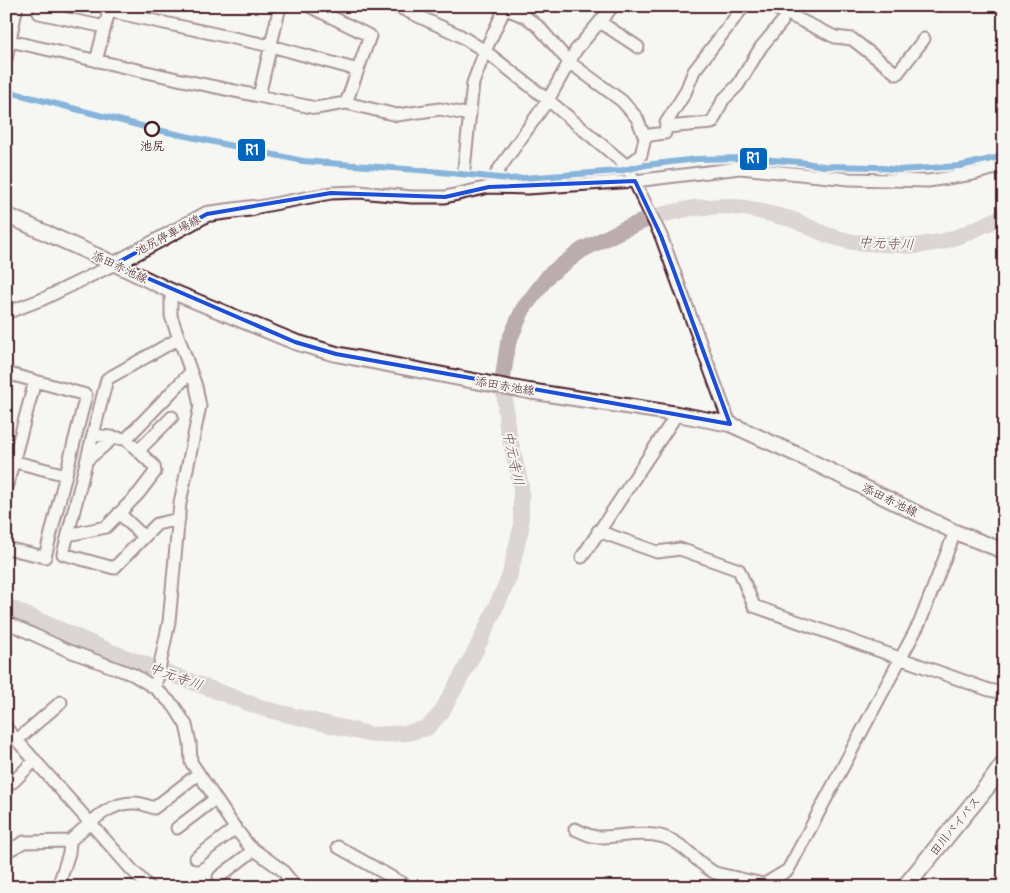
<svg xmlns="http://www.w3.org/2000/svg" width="1010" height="893" font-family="Pangolin,'Klee One',sans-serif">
	<rect width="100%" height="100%" fill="#f6f6f2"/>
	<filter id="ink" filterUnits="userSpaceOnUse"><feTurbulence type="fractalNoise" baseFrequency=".02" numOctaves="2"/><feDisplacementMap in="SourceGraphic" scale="10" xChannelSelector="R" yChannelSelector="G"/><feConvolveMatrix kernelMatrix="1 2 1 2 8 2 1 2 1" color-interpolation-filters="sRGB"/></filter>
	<g filter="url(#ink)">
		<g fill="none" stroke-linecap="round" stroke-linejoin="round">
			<path stroke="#bbadae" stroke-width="16" d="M6,606L114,653L265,709L372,735L407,733L427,728L441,713L477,648L509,578L521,528V486L507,426L503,377L508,343L523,309L549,275L582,250L624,229L656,216L692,208L723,206L746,208L791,219L827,235L852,242L914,246L941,242L962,235L1004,216"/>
			<g stroke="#4a1f2b" stroke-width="15">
				<path id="minor" d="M396,6L459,35L485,51L548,100L627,166L661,236L730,424
					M498,6L526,17L539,27L569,62L622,101L637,118L645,138L641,155L627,166
					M771,6L835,37L852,39L897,74L924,39
					M39,13L105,27
					M600,22L638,47
					M10,41L182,80L316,108L346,103L370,36L309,6
					M6,59L17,6
					M96,61L109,11L271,46L358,70
					M259,96L280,6
					M346,103L397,115L440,109L470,115
					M666,127L712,123L723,100L738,85L761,47L782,22
					M645,138L650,135L665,133L666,123L685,93L694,71L744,6
					M464,169L473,83L485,51L506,6
					M497,172L548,100L576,50L613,6
					M253,208L331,193L359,192L412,197H445L489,187L527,188L635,181L740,168L850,179L928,181L973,174L1004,166
					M171,291V316L196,386L200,406L180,503L169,622L155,688L174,706L186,725L190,743L191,762L233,825L249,846L282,870L296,887
					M6,313L43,299L115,264
					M178,339L107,379L63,554L114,568L157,524L179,519
					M6,373L86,395L45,557L6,548
					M94,435L126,439L191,372
					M138,451L172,417
					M8,460L66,475
					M87,460L113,438
					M6,489L35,381
					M119,513L143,536
					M598,531L657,552L680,549L739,570L754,606L989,690L1004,693
					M68,535L106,527L139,493L155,472L154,466L126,439
					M582,557L677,414
					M6,622L67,650L134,675L155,688
					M6,728L132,870L149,887
					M17,740L61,702
					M6,775L13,782L35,760
					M177,828L215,799
					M575,829C582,832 590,837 598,837C620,837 642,831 664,837C685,844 697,863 715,873L771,886
					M338,847L409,887
					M6,852L24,842L70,841
					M196,858L236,828
					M219,877L254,850
					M58,887L69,853L70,841C88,825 109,801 135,803C141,803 148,806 154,808L198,774
					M764,887L765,884L788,870L920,622L955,532"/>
			</g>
			<g stroke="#4a1f2b" stroke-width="18">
				<path id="major" d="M6,215L115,264L171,291L295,342L336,354L469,380L529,391L677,414L730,424L798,455L955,532L1004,551
					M115,264L207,214L253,208"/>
			</g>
			<g stroke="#4a1f2b" stroke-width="20">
				<path id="highway" d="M905,887L994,778L1004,764"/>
			</g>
			<use href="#minor" stroke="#f6f6f2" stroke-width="11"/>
			<use href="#major" stroke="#f6f6f2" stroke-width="14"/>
			<use href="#highway" stroke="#f6f6f2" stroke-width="16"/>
			<g stroke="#f6f6f2" stroke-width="10">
				<path id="rail-1" d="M6,91L153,129L303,161L431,171L509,179L619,171L646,165L697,159L746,158L800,162L823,166L875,167L899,170L960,166L1004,156"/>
			</g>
			<use href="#rail-1" stroke="#0065bd" stroke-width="6"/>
		</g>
	</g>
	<path d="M0 0H1010V893H0ZM635,181L661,236L730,424L336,354L295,342L115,264L207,214L331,193L445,197L489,187Z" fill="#f6f6f2" fill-opacity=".55" fill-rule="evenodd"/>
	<path fill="none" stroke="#1d4ed8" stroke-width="4" stroke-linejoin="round" d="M635,181L661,236L730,424L336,354L295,342L115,264L207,214L331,193L445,197L489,187Z"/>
	<circle fill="#f6f6f2" stroke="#4a1f2b" stroke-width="2.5" cx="152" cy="129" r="7"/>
	<g text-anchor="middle" stroke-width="4" stroke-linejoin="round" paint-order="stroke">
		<g font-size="12" font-weight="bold" fill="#4a1f2b" stroke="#f6f6f2">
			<text x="152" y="150">池尻</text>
		</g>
		<g font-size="12" fill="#4a1f2b" stroke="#f6f6f2">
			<text transform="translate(168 235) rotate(-28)" y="4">池尻停車場線</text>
			<text transform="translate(120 267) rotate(25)" y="4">添田赤池線</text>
			<text transform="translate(505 386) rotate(10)" y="4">添田赤池線</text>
			<text transform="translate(890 500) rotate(26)" y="4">添田赤池線</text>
			<text transform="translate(955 826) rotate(-51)" y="4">田川バイパス</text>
		</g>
		<g font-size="14" font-style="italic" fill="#6c4a52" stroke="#f6f6f2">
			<text transform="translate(886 243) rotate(3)" y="5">中元寺川</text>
			<text transform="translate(514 458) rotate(78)" y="5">中元寺川</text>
			<text transform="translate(176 676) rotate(20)" y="5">中元寺川</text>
		</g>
	</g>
	<g stroke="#f6f6f2" stroke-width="2">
		<rect x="237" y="138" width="29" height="24" rx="5" fill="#0065bd"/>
		<rect x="739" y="147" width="29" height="24" rx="5" fill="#0065bd"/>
	</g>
	<g font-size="14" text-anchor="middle" font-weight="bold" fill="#fff">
		<text x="252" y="155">R1</text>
		<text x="753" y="163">R1</text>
	</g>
	<rect width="1010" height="893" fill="none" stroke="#f6f6f2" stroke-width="25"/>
	<rect x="12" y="12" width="985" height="868" fill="none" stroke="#4a1f2b" stroke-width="2" filter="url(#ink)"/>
</svg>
